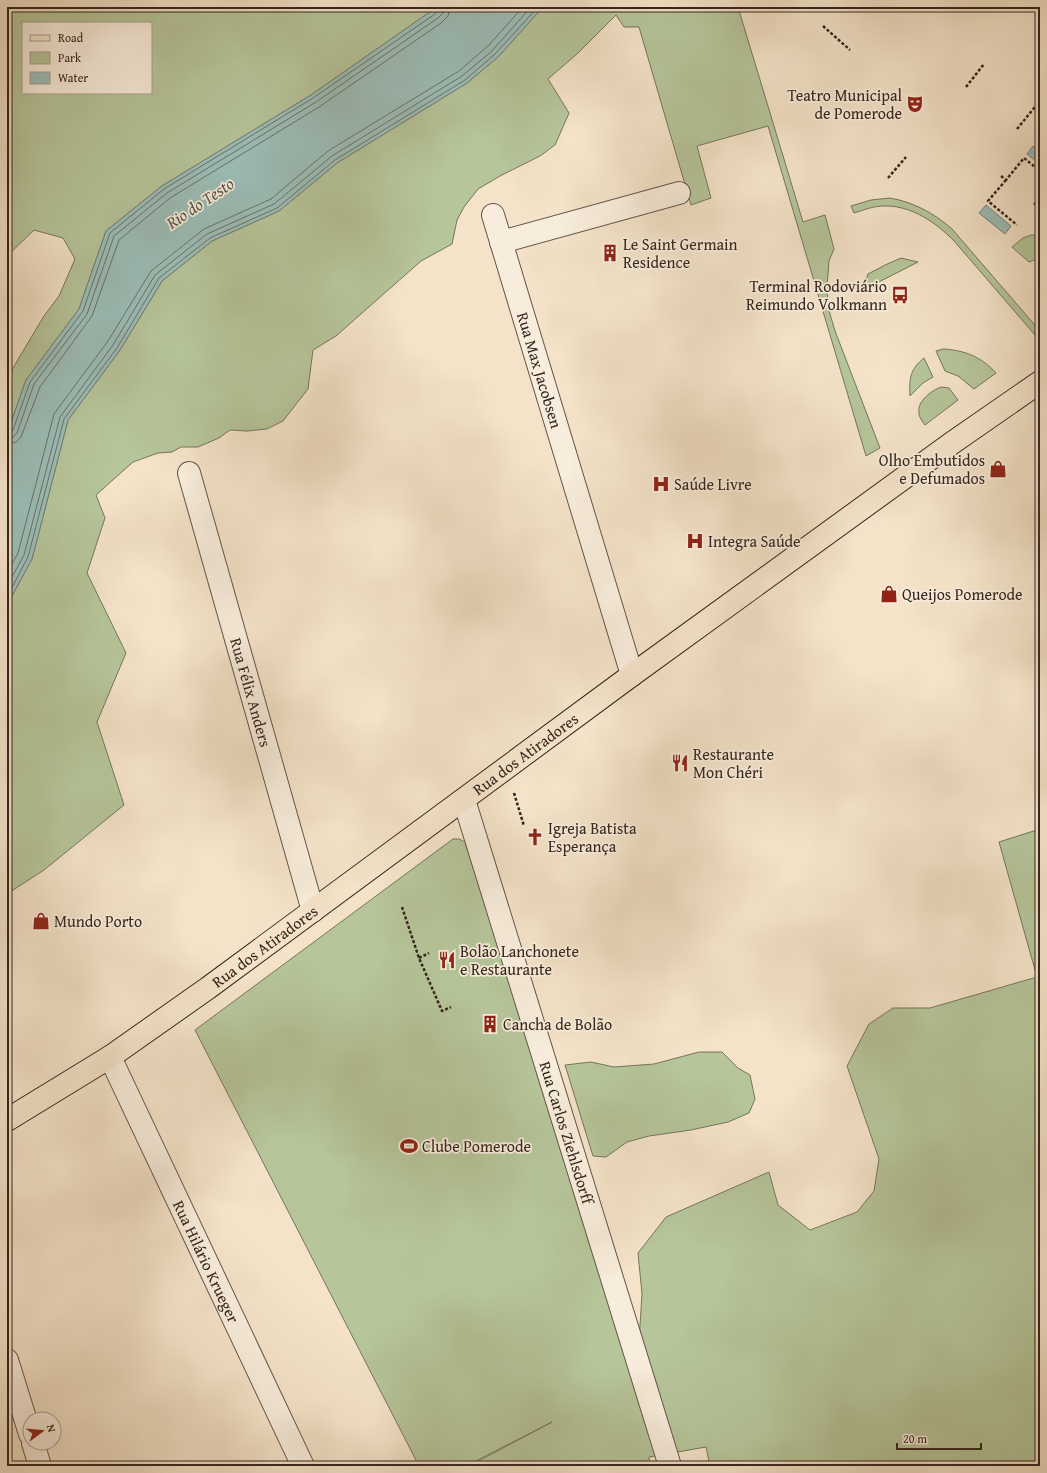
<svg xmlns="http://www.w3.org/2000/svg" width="1047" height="1473" font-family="'Gentium Book Plus',serif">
	<rect width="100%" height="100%" fill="#f4e3c9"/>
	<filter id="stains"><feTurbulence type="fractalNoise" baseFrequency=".005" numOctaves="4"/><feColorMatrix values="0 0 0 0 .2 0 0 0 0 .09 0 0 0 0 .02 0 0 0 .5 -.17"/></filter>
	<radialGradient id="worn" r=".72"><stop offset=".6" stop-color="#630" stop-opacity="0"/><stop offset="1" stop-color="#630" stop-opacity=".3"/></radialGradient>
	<path fill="#b6c59a" stroke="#76755c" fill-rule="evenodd" d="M7,7H437L311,95L162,186L106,231L79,309L26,380L7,434V378L44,316L59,296L75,259L63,238L34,230L7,256ZM23,23H151V93H23Z
		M543,7H738L803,222L825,215L834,249L829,261L827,287L828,307L835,331L880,448L866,456L768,126L697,146L711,198L691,205L639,27H624L616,15L577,54L548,79L569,113L555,145L540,156L500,176L478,189L464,207L457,220L452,244L421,261L336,336L313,350L308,389L283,421L267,429L247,431L230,430L219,438L198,447H181L172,452L158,453L133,462L96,495L105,518L87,573L126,653L97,722L124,805L44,870L7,894V605L32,559L68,420L120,350L162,281L212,241L279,211L337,163L467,83L498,57Z
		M890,198C913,202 934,213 952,229L1040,331L1035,335L955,242C937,223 911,205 884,206C873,206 864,210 854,213L851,206L871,200Z
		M1031,235H1040V258L1029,262L1012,247L1023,238Z
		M901,258L918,262L863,290L868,274L885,265Z
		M943,349C964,350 982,357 996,373L974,389L958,376L945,371L936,351Z
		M924,358L933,377L923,383L910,396C909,379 910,369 924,358Z
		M941,387L949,388L958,400L925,425C922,421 919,417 919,413C917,401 931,391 941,387Z
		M1040,829V1466H710L706,1447L649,1457L650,1466H469L552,1422L466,1466H419L195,1030L453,839H459L465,842L637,1372L642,1294L638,1253L666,1217L769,1172L778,1205L810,1230L857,1212L874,1191L879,1159L847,1066L869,1024L893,1008H930L1037,977L999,842Z
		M699,1052H722L738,1068L750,1075L755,1099L749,1113L728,1122L691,1130L649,1136L627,1142L606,1157L593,1156L565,1065L591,1062L614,1067L654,1064Z"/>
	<path fill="#9cbeb8" stroke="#73817a" d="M437,7H543L498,57L467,83L337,163L279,211L212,241L162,281L120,350L68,420L32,559L7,605V434L26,380L79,309L106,231L162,186L311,95Z
		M1033,146L1040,152V164L1027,154Z
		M986,205L1011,226L1005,234L979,213Z"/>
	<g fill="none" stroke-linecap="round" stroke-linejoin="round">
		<path stroke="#68726a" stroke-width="1" d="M7,433L10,432L13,430L30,382L83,311L110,233L164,189L313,98L435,14L438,10L439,7
			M7,438L13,437L17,433L34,384L87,314L114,236L167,193L316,102L438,18L443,13L444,7
			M7,444L16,442L21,437L40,387L92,316L119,240L170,198L319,107L441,23L448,16L450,7
			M7,573L18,553L54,414L108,341L151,271L204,229L271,199L328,151L459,71L488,46L523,7
			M7,586L24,555L60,417L113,345L155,275L207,234L274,204L332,156L462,76L492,51L531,7
			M7,597L28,557L64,419L117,348L159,278L210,238L277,208L335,160L465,80L495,54L538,7"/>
		<g stroke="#655448" stroke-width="24">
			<g id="minor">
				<path id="s1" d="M493,215L632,675"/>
				<path d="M501,242L679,193"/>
				<path id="s2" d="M189,473L313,911"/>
				<path id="s3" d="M464,800L670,1466"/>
				<path id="s4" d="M110,1057L303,1466"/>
				<path d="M7,1360L30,1434"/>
				<path d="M33,1443L40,1466"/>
			</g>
		</g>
		<g stroke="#35251d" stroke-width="24">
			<g id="major">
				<path id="s5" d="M7,1120L110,1057L208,988L632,675L952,443L1040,382"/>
			</g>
		</g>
		<path stroke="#35251d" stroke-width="2.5" stroke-dasharray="3 2" stroke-linecap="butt" d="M823,26L850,50
			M966,87L984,64
			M1017,129L1035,107
			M1001,176L1006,180L1024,158L1040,171
			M888,178L906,157
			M1006,180L988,201L1017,225
			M1034,203L1039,207
			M514,793L524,826
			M402,907L419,958L442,1011L451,1007
			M419,958L429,953"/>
		<use href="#minor" stroke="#f8eddc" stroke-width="22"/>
		<use href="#major" stroke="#f4e3c9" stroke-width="22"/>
	</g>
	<defs>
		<g id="theatre-bare" transform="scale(1.38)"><path d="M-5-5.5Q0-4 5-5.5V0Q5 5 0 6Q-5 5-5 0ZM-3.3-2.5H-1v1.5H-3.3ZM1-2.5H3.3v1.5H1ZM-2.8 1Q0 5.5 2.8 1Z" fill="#8f2418" stroke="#f8eddc" stroke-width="2.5" paint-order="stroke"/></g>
		<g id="building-bare" transform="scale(1.38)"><path d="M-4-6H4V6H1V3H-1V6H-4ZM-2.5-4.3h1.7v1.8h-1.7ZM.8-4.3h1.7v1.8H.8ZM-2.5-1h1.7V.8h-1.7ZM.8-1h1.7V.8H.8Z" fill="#8f2418" stroke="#f8eddc" stroke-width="2.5" paint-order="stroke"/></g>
		<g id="bus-bare" transform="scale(1.38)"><path d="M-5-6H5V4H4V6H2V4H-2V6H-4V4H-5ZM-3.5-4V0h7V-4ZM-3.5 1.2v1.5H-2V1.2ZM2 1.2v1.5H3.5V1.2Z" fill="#8f2418" stroke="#f8eddc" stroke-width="2.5" paint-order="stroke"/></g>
		<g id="shop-bare" transform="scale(1.38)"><path d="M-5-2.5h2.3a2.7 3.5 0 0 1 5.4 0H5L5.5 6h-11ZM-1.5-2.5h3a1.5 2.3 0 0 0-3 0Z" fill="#8f2418" stroke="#f8eddc" stroke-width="2.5" paint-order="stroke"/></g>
		<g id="hospital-bare" transform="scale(1.38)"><path d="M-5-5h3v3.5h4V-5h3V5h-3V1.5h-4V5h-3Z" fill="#8f2418" stroke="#f8eddc" stroke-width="2.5" paint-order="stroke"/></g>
		<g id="restaurant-bare" transform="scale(1.38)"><path d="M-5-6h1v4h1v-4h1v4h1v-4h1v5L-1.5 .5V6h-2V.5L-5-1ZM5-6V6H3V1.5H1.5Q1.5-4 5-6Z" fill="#8f2418" stroke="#f8eddc" stroke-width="2.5" paint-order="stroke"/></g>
		<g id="church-bare" transform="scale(1.38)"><path d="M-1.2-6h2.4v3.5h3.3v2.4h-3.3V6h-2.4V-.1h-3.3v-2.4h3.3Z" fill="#8f2418" stroke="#f8eddc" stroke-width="2.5" paint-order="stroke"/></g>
		<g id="stadium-bare" transform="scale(1.38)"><path d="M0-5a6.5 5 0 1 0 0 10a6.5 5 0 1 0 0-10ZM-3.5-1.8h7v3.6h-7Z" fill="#8f2418" stroke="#f8eddc" stroke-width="2.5" paint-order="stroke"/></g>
	</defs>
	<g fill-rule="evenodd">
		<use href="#theatre-bare" x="915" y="104"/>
		<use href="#building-bare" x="610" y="253"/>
		<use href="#bus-bare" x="900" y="295"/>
		<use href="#shop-bare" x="998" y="469"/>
		<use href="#hospital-bare" x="661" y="484"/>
		<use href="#hospital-bare" x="695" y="541"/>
		<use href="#shop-bare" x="889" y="594"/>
		<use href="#restaurant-bare" x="680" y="763"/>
		<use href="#church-bare" x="535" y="837"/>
		<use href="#shop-bare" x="41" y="921"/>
		<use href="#restaurant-bare" x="447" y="960"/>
		<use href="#building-bare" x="490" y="1024"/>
		<use href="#stadium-bare" x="409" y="1146"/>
	</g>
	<g text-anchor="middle" stroke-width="3.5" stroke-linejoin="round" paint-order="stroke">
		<g font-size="16" fill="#35251d" stroke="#f8eddc" text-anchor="start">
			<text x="902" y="101" text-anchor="end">Teatro Municipal<tspan x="902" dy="18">de Pomerode</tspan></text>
			<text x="623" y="250">Le Saint Germain<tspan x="623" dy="18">Residence</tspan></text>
			<text x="887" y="292" text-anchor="end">Terminal Rodoviário<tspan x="887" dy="18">Reimundo Volkmann</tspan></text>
			<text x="985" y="466" text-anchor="end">Olho Embutidos<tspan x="985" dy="18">e Defumados</tspan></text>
			<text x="674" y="490">Saúde Livre</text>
			<text x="708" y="547">Integra Saúde</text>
			<text x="902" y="600">Queijos Pomerode</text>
			<text x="693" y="760">Restaurante<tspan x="693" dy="18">Mon Chéri</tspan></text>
			<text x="548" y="834">Igreja Batista<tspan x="548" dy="18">Esperança</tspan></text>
			<text x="54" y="927">Mundo Porto</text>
			<text x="460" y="957">Bolão Lanchonete<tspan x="460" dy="18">e Restaurante</tspan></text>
			<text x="503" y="1030">Cancha de Bolão</text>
			<text x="422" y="1152">Clube Pomerode</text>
		</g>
		<g font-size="16" fill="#35251d" stroke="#f8eddc">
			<text dy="6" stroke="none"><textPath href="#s1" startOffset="162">Rua Max Jacobsen</textPath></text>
			<text dy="6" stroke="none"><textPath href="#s2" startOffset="228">Rua Félix Anders</textPath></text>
			<text dy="6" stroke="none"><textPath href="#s5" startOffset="635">Rua dos Atiradores</textPath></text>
			<text dy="6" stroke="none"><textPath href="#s5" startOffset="311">Rua dos Atiradores</textPath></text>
			<text dy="6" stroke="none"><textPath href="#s3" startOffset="348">Rua Carlos Ziehlsdorff</textPath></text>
			<text dy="6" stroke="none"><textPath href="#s4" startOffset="226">Rua Hilário Krueger</textPath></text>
		</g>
		<g font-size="17" font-style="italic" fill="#54534c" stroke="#f8eddc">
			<text transform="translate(200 203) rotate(-34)" y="6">Rio do Testo</text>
		</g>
	</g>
	<rect width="1047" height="1473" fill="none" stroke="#f4e3c9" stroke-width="24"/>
	<rect x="8" y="8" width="1031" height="1457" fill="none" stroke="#35251d" stroke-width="2"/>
	<rect x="12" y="12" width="1023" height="1449" fill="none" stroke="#35251d"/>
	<rect x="22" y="22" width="130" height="72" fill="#f8eddc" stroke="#aa9d90"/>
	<rect x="30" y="35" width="20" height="6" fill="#f4e3c9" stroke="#aa9d90"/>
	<text x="58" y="42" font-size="12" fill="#35251d">Road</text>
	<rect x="30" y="52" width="20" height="12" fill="#b6c59a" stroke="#aa9d90"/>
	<text x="58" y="62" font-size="12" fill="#35251d">Park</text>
	<rect x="30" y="72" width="20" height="12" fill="#9cbeb8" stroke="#aa9d90"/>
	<text x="58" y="82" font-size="12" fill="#35251d">Water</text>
	<g transform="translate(42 1431) rotate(74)"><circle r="19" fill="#f8eddc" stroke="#aa9d90"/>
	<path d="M0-3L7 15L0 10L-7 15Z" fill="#8f2418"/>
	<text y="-6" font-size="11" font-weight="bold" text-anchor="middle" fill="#35251d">N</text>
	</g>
	<path d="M897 1443v6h84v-6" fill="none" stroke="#35251d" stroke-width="2"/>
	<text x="903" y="1443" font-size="12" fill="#35251d" stroke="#f8eddc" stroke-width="3" paint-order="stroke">20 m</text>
	<rect width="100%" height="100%" filter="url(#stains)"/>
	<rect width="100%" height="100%" fill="url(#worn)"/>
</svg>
